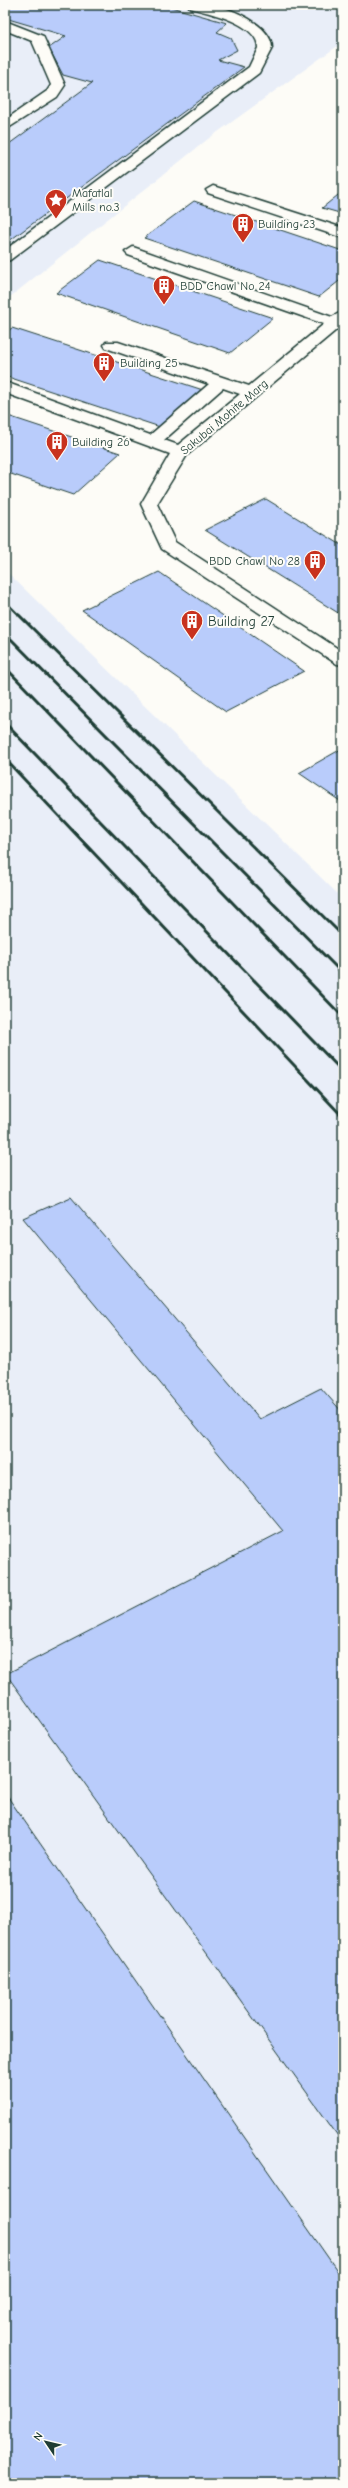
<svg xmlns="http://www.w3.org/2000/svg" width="348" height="2488" font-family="'Comic Neue',sans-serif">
	<rect width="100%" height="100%" fill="#fdfcf7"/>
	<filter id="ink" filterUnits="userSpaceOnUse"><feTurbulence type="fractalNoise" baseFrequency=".025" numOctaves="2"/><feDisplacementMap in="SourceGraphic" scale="8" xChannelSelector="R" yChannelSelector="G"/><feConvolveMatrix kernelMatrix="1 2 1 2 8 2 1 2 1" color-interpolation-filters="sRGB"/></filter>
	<g filter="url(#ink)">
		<path fill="#e9eef8" d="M5,5H343V42L208,139L5,301Z
			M5,570L343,899V2483H5Z"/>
		<path fill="#b9ccfb" stroke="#1f3d34" d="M5,5H164L227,23L217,32L231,38L237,50L218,60L244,67L5,244V147L92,83L63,75L49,48L66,36L5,18Z
			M343,191V214L322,208Z
			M194,201L343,251V278L319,297L144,238Z
			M100,260L273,318L230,353L56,293Z
			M12,328L203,390L160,427L5,376V333Z
			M5,415L120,453L73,495L5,472Z
			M266,499L343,546V616L205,530Z
			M159,572L304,671L226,712L82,610Z
			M343,748V803L299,773Z
			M71,1197L260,1419L321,1388L343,1413V2143L6,1674L283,1531L23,1218Z
			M5,1793L343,2279V2483H5Z"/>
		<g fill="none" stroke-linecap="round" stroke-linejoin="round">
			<g stroke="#1f3d34" stroke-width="3">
				<path id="minor" d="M188,5C195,5 203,4 210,5C230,7 272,25 272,48L259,73L10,260L5,262V250L249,67L258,48C258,23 209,13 190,8Z
					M5,21L43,36L65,85L57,97L5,130V120L47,91L51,85L32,41L5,30Z
					M213,186L343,228V238L208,193L206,190Z
					M133,247L332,317L343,311V324L341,326L187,455L157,504L175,542L343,652V665L337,664L162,549L141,504L170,454L5,393V382L150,435L209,384L106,348L104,345L106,342H118L249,386L324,324L128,255L125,252ZM223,388L240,394L178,445L164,440Z"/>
			</g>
			<use href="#minor" fill="#fdfcf7" fill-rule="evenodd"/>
			<path stroke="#1f3d34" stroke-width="2" d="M5,601L20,616"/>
			<path stroke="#1f3d34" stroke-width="3" d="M19,615L343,936
				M5,633L343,974
				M5,667L343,1017
				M5,723L343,1072
				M5,759L343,1117"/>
		</g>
	</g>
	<defs>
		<g id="sight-pin" transform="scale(1.15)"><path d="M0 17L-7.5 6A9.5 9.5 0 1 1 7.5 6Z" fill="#c8321e" stroke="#fdfcf7"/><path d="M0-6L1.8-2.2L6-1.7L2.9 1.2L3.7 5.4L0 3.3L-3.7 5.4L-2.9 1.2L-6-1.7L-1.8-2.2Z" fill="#fff"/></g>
		<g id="building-pin" transform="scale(1.15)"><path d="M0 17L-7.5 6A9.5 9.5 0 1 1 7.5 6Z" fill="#c8321e" stroke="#fdfcf7"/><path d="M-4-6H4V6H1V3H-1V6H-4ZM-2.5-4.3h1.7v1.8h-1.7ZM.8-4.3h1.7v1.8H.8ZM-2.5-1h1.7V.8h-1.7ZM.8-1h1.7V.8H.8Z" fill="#fff"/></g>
	</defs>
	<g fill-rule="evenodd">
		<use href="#sight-pin" x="56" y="200"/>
		<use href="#building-pin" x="243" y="224"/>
		<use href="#building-pin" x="164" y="286"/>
		<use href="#building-pin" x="104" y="363"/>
		<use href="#building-pin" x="57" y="442"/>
		<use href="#building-pin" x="315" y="561"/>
		<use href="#building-pin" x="192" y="621"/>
	</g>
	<g text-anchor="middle" stroke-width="4" stroke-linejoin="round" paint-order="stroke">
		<g font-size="12" fill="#1f3d34" stroke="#fdfcf7" text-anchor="start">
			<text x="72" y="197">Mafatlal<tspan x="72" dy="14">Mills no.3</tspan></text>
			<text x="258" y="228">Building 23</text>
			<text x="180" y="290">BDD Chawl No 24</text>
			<text x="120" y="367">Building 25</text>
			<text x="72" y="446">Building 26</text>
			<text x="300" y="565" text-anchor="end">BDD Chawl No 28</text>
		</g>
		<g font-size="12" fill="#1f3d34" stroke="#fdfcf7">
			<text transform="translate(224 417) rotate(-40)" y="4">Sakubai Mohite Marg</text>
		</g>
		<g font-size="14" fill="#1f3d34" stroke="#fdfcf7" text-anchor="start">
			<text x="208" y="626">Building 27</text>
		</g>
	</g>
	<rect width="348" height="2488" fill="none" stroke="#fdfcf7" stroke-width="20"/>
	<rect x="10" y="10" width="328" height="2468" fill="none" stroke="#1f3d34" stroke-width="1.5" filter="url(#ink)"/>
	<g transform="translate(46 2442) rotate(305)" stroke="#fdfcf7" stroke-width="3" paint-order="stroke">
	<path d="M0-3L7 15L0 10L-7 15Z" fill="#1f3d34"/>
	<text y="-6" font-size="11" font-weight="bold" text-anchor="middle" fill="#1f3d34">N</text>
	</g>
</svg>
